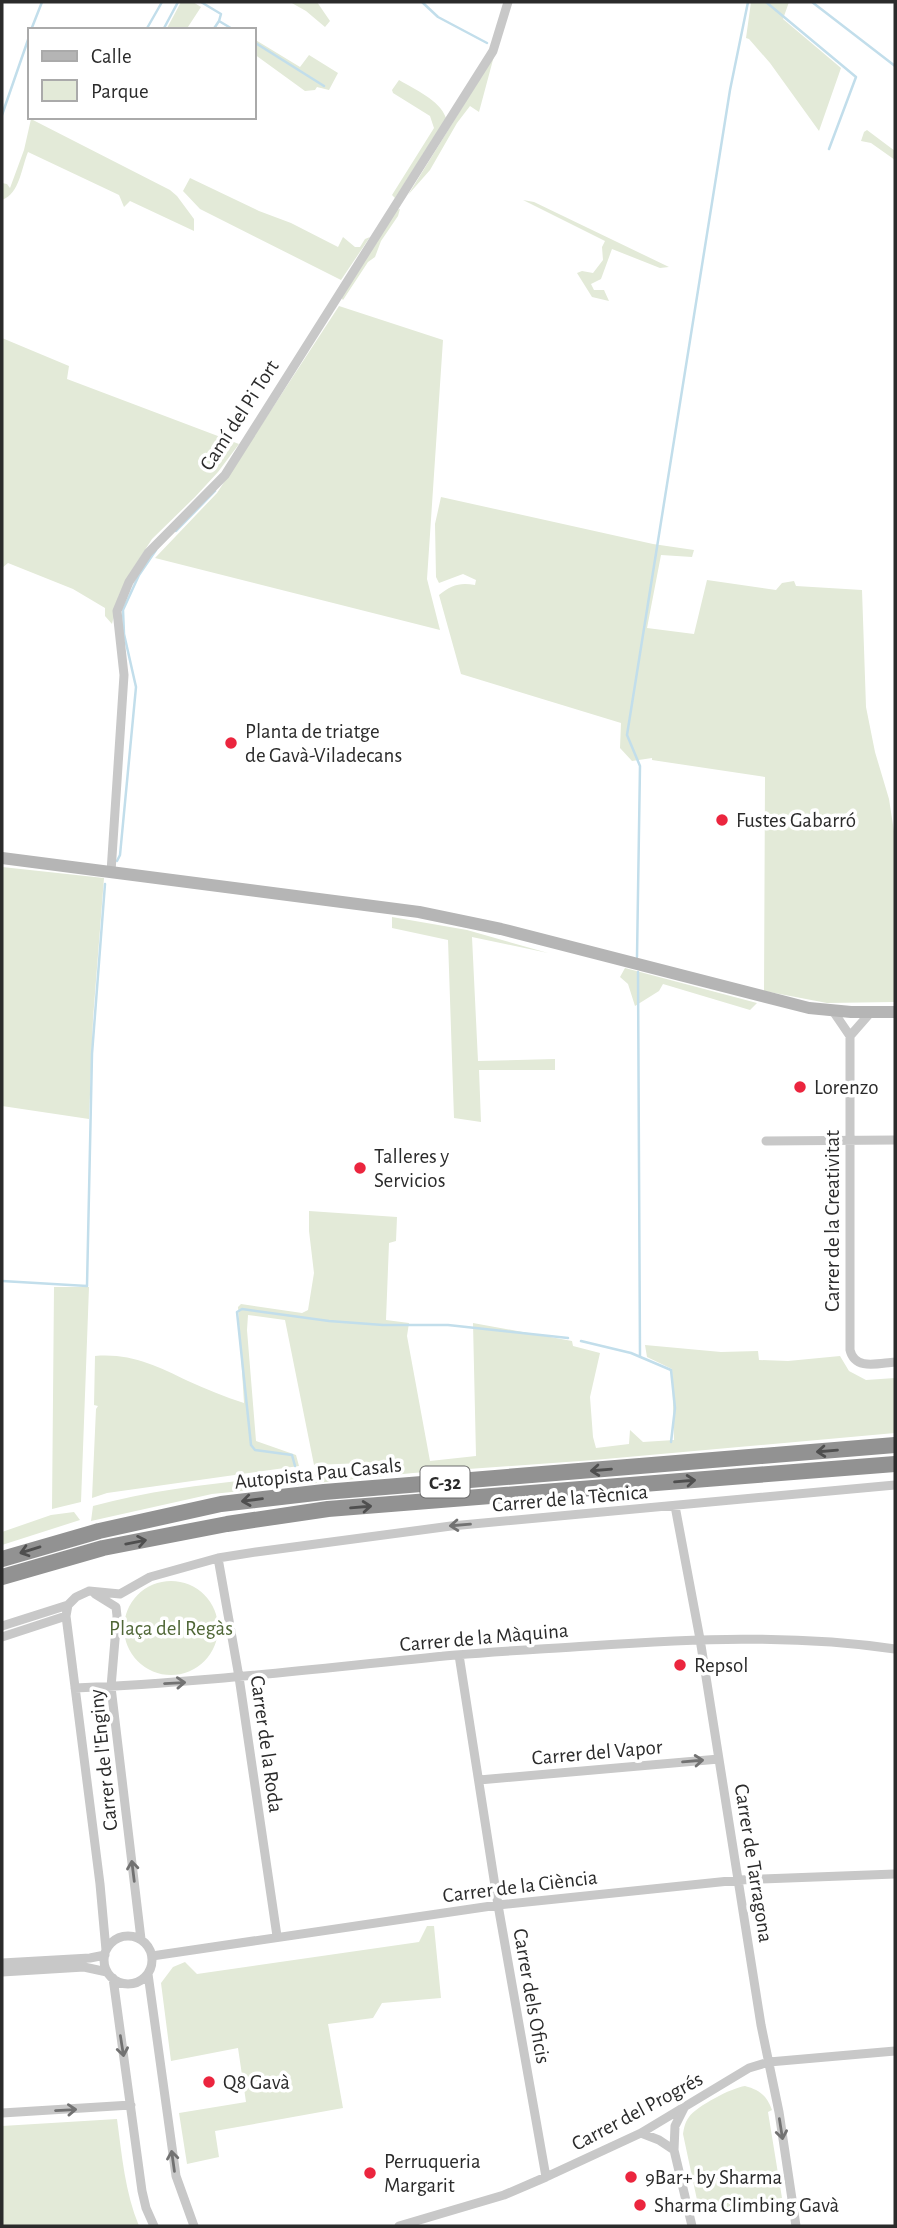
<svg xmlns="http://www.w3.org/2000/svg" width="897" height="2228" font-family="'Alegreya Sans',sans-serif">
	<rect width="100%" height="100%" fill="#fff"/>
	<path fill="#e3ead8" d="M181,2H193L201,7L186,30H166Z
		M290,2H317L330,21L325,27L306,11Z
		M751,2H789L783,19L841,68L819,131L770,63L749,39L746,38Z
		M254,39L300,67L309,55L338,73L329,90L317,87L315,90L305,91L254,54Z
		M494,56L479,112L470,106L457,123L430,170L408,195Z
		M399,80C414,89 440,100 446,118L395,198L392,195L434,128L430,116L393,93L392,90Z
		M31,119L170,190L177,196L194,219V231L130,201L124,207L119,195L28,152C21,169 20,193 2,200V183L7,184L10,188L24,150Z
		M867,130L895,151V160L871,143L861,141L864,132Z
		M190,178L259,211L291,223L338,247L343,237L355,247H360L365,239L370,237L341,280L200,209L183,191Z
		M523,200L534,202L669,267L660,268L612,249L601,279L591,284L594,290H604L609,301L592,297L577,273L582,271L593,273L603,260L602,247L605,241Z
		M400,209L398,216L381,241L375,257L368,262L343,300L340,296L395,210Z
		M339,306L443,340L427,579L440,630L155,558L217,493Z
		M2,338L69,366L67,379L239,444L218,472L195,497L152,539L130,573L119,595L112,624L105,616V608L73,589L8,563L2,568Z
		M441,497L653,544L694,550L692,557L661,555L647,628L694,634L707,580L776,590L782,583L794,581L796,586L862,590L866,707L875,752L889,799L895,838V1002L827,1003L764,991L765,777L652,760V758L632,761L620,748L621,723L461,674L439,595C451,585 460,582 475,585L476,580L463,574L439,583L436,577L435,524Z
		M2,867L104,878L93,1019L89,1119L2,1106Z
		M392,917L467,930L548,953L472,937L478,1061L555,1059V1070H479L481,1122L454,1118L448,940L392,928Z
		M625,968L757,1003L750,1010L663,984L659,991L635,1006L628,984L620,977Z
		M309,1211L397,1217L396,1241L389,1243L386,1320L409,1323L407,1336L430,1461L476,1456L473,1323L572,1341L573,1346L600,1353L590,1397L593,1437L596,1448L629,1444L630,1430L643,1442L674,1440L672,1369L647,1357L645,1345L721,1352L758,1351L759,1360L788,1361L840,1356L849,1371L866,1380L895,1378V1433L594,1460L413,1473L212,1494L91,1521L93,1506C189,1480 291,1478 389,1467L388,1462L314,1465L285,1320L248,1315L247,1330L256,1441L296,1455L299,1466L107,1493L92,1498L96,1409L98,1406L94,1405L95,1356C131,1353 157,1366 188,1381C206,1389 225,1397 244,1403L238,1307L241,1304L302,1313L308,1310L314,1273L309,1231Z
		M54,1287H89L81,1502L52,1509Z
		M74,1512L80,1520L2,1545V1532L51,1515Z
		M124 1628a47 47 0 1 1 94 0a47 47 0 1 1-94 0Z
		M427,1926H434L441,1998L382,2003L373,2018L328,2024L343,2108L215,2131L219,2157L187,2164L179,2113L246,2102L238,2048L171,2061L161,1983L173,1967L185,1962L197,1974L419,1942Z
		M745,2086C760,2090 767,2096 772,2110L768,2112L782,2198L700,2214L683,2134C684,2128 685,2122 689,2117C697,2106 731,2088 745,2086Z
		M117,2119C122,2156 125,2192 139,2226H2V2126Z"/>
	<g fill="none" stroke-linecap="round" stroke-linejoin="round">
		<path stroke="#c2deeb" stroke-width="2.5" d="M201,2L221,14L219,21L234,30
			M422,2L438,17L487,43
			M766,2L856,77L829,149
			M812,2L895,66
			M31,30L42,2
			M146,30L162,2
			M163,30L178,2
			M213,30L219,21
			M254,42L324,86
			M2,115L30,34
			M176,531L215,491
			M117,861L120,855L136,687L124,634L123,610L139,575L156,550
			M637,957L640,766L627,735L730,90L748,2
			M638,972L640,1357
			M2,1281L87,1286L92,1054L105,884
			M581,1341L631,1353L671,1370L675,1408L671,1442
			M295,1466L292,1455L255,1450L251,1445L237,1312L242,1309L329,1321L383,1325H448L568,1338"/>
		<path stroke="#c8c8c8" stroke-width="9" d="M111,872L124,675L117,611L129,582L148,553L225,475L493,51L508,2
			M833,1011L850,1036V1350C855,1371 879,1363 895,1362
			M850,1036L871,1012
			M766,1141L895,1140
			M675,1506L700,1639L761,2025L779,2112L796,2226
			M218,1558L239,1677L277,1936
			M89,1591L120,1594L150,1577L218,1558L256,1552L451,1526L895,1485
			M95,1594L116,1607L117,1616L111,1687L141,1939
			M68,1605L66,1616L100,1884L106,1950
			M2,1626L68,1605L76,1597L89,1591
			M2,1637L66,1616
			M459,1655L498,1905L546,2177
			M75,1688C203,1683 329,1667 456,1655C500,1651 544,1649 588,1646C691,1639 793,1634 895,1649
			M479,1780L719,1759
			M104 1960a24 24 0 1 1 48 0a24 24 0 1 1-48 0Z
			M152,1956L498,1905L739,1880L895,1874
			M2,1963L90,1958L105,1955
			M2,1972L84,1967L107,1972
			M148,1974L176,2176L194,2226
			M113,1978L142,2191L146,2208L154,2226
			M2,2113L131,2105
			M641,2133L659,2140L674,2150L692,2226
			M674,2150L675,2126L684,2108
			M399,2226L504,2195L546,2177L641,2133L749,2068L769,2062L895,2051"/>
		<path stroke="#b5b5b5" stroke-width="12" d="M2,858L419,912L501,929L809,1008L851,1012H895"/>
		<path stroke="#929292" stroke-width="16" d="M2,1559L99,1531L221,1504L324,1492L895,1445
			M2,1577L103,1548L227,1524L328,1509L895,1464"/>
	</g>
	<defs><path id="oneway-shaft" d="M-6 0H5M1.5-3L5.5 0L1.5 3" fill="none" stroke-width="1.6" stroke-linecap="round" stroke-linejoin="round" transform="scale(1.75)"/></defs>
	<g stroke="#4f4f4f">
		<use href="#oneway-shaft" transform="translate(827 1451) rotate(175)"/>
		<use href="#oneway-shaft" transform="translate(601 1470) rotate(175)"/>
		<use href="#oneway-shaft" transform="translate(685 1481) rotate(-5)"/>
		<use href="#oneway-shaft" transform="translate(252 1500) rotate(173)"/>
		<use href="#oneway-shaft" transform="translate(361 1507) rotate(-5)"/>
		<use href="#oneway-shaft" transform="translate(136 1542) rotate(-11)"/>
		<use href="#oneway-shaft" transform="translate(30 1550) rotate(163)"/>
	</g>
	<g stroke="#727272">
		<use href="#oneway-shaft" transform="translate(460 1525) rotate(175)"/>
		<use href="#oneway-shaft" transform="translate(175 1683) rotate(-3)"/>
		<use href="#oneway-shaft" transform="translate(693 1761) rotate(-5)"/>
		<use href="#oneway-shaft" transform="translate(133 1871) rotate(-97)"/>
		<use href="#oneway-shaft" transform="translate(122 2046) rotate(81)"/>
		<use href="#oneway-shaft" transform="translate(66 2110) rotate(-3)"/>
		<use href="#oneway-shaft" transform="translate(781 2129) rotate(81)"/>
		<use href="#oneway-shaft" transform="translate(173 2161) rotate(-98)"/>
	</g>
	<g fill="#eb253e" stroke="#fff" stroke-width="2.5">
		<circle cx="231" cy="743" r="7"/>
		<circle cx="722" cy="820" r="7"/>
		<circle cx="800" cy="1087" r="7"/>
		<circle cx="360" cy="1168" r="7"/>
		<circle cx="680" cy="1665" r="7"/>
		<circle cx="209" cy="2082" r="7"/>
		<circle cx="370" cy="2173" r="7"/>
		<circle cx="631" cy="2177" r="7"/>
		<circle cx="640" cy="2205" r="7"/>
	</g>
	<g text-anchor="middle" stroke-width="7" stroke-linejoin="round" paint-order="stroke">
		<rect fill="#fff" stroke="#6b6b6b" stroke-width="2" x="420.5" y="1466.5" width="49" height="31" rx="5"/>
		<g font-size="19" font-weight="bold" fill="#2b2b2b">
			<text x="445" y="1489">C-32</text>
		</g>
		<g font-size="21" fill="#2b2b2b" stroke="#fff">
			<text transform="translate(239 415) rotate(-57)" y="7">Camí del Pi Tort</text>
			<text transform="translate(832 1221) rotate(-90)" y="7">Carrer de la Creativitat</text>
			<text transform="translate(318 1473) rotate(-6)" y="7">Autopista Pau Casals</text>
			<text transform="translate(570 1498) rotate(-5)" y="7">Carrer de la Tècnica</text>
			<text transform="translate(484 1637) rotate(-5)" y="7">Carrer de la Màquina</text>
			<text transform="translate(267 1744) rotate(82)" y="7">Carrer de la Roda</text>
			<text transform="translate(597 1752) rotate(-5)" y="7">Carrer del Vapor</text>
			<text transform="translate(103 1760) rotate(-96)" y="7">Carrer de l'Enginy</text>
			<text transform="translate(754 1863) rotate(81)" y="7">Carrer de Tarragona</text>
			<text transform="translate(520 1886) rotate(-7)" y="7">Carrer de la Ciència</text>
			<text transform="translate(532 1996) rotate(80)" y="7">Carrer dels Oficis</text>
			<text transform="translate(637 2111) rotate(-28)" y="7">Carrer del Progrés</text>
		</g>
		<g font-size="21" fill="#2b2b2b" stroke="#fff" text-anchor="start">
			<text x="245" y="738">Planta de triatge<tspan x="245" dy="24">de Gavà-Viladecans</tspan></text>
			<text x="736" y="827">Fustes Gabarró</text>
			<text x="814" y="1094">Lorenzo</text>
			<text x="374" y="1163">Talleres y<tspan x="374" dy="24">Servicios</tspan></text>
			<text x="694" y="1672">Repsol</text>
			<text x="223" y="2089">Q8 Gavà</text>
			<text x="384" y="2168">Perruqueria<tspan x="384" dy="24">Margarit</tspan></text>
			<text x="645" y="2184">9Bar+ by Sharma</text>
			<text x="654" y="2212">Sharma Climbing Gavà</text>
		</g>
		<g font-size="21" fill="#516838" stroke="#fff">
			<text x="171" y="1635">Plaça del Regàs</text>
		</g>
	</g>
	<rect width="897" height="2228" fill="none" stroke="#2b2b2b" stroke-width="7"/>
	<rect x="28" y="28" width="228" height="91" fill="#ffffff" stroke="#aaaaaa" stroke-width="2"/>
	<rect x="42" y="51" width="35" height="10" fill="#b5b5b5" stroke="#aaaaaa" stroke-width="2"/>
	<text x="91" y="63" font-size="21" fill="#2b2b2b">Calle</text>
	<rect x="42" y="80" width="35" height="21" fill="#e3ead8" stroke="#aaaaaa" stroke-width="2"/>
	<text x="91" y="98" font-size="21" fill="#2b2b2b">Parque</text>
</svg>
